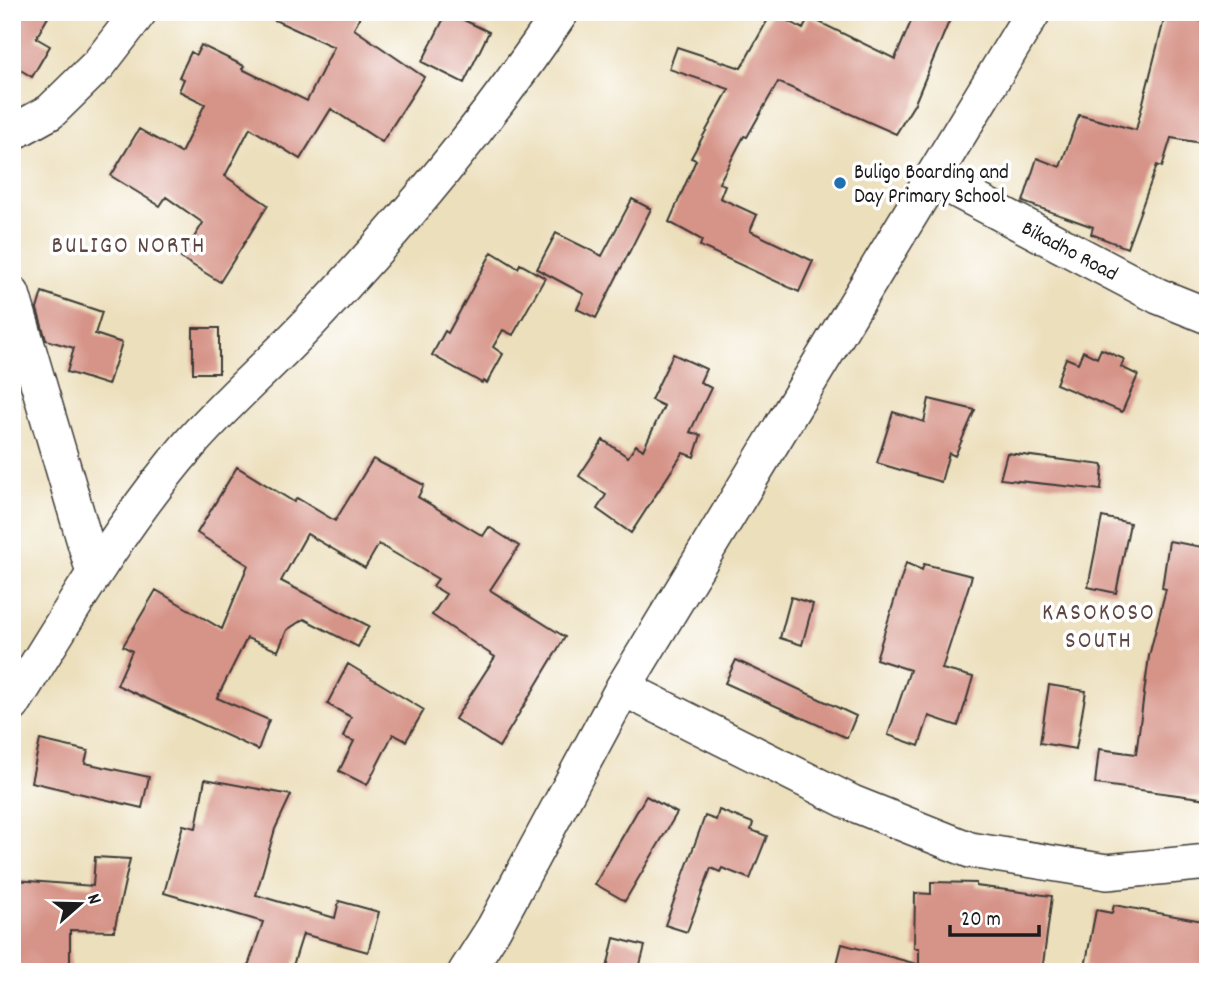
<svg xmlns="http://www.w3.org/2000/svg" width="1220" height="984" font-family="Dekko,sans-serif">
	<rect width="100%" height="100%" fill="#fff"/>
	<filter id="ink" filterUnits="userSpaceOnUse"><feTurbulence type="fractalNoise" baseFrequency=".0143" numOctaves="2"/><feDisplacementMap in="SourceGraphic" scale="14" xChannelSelector="R" yChannelSelector="G"/><feConvolveMatrix kernelMatrix="1 2 1 2 8 2 1 2 1" color-interpolation-filters="sRGB"/></filter>
	<filter id="wash" filterUnits="userSpaceOnUse"><feTurbulence type="fractalNoise" baseFrequency=".00686" numOctaves="4" result="noise"/><feDisplacementMap in="SourceGraphic" scale="28" xChannelSelector="R" yChannelSelector="G"/><feGaussianBlur stdDeviation="1.57" result="paint"/><feColorMatrix in="noise" values="0 0 0 0 0 0 0 0 0 0 0 0 0 0 0 0 0 1.4 0 .05"/><feComposite in="paint" operator="in"/></filter>
	<g filter="url(#wash)">
		<rect width="100%" height="100%" fill="#ecdfbc"/>
		<g id="blocks">
			<path fill="#d69387" d="M12,12H51L36,38L50,46L32,77L19,69L12,80Z
				M257,12H362L354,29L424,77L382,142L331,109L300,159L250,128L225,176L268,205L220,282L181,258L203,223L166,197L160,206L111,176L139,129L181,153L205,104L179,91L184,79L179,77L191,52L196,55L201,45L244,66L242,69L307,101L334,47Z
				M447,12L489,32L464,83L422,62Z
				M772,12L803,29L809,17L895,59L915,12H953L915,103L896,134L778,82L747,137L744,136L719,183L725,185L720,198L757,215L750,231L813,261L799,292L700,246L702,240L669,222L696,160L691,158L729,89L669,69L677,47L741,68Z
				M1166,12L1208,23V144L1171,138L1162,167L1157,165L1127,248L1091,234L1093,227L1023,202L1037,158L1060,167L1079,115L1136,130Z
				M632,199L651,209L596,318L577,309L584,294L537,269L556,233L602,256Z
				M492,252L518,268L520,264L545,278L513,335L503,330L493,347L503,354L487,383L484,381L482,383L432,355L445,331L448,333Z
				M42,292L102,312L95,334L122,343L108,385L67,372L74,348L46,340L37,309Z
				M193,328H219V373H193Z
				M1101,349L1124,359L1121,367L1138,375L1122,412L1056,384L1066,358L1078,363L1083,351L1097,358Z
				M673,354L706,369L700,382L711,388L690,432L701,435L694,457L683,453L631,533L597,509L606,495L579,476L603,440L628,457L636,445L643,450L664,406L651,400Z
				M929,399L975,410L955,456L949,453L941,482L877,463L893,412L924,422Z
				M1007,453L1103,465L1101,490L1000,479Z
				M373,459L424,485L418,497L483,536L489,527L519,546L490,590L565,637L499,747L455,719L495,657L432,615L446,594L433,586L438,579L379,544L365,568L307,534L281,581L369,626L358,647L304,619L287,630L278,651L247,638L217,698L269,720L258,750L117,685L132,651L123,646L156,590L222,629L248,565L197,533L237,467L294,502L297,498L335,521Z
				M1102,517L1130,523L1116,593L1088,587Z
				M1169,541L1208,548V799L1095,784L1099,749L1136,754L1149,656L1166,589L1162,588Z
				M906,563L922,570L924,564L972,576L942,669L973,677L966,701L958,726L929,716L919,746L888,735L910,670L876,659Z
				M791,597L813,604L802,645L780,638Z
				M736,660L856,716L847,738L725,683Z
				M348,664L424,710L406,741L393,734L367,785L339,771L354,741L343,737L351,717L327,704Z
				M1049,685L1086,691L1076,749L1040,743Z
				M40,740L88,751L85,763L149,777L142,808L31,782Z
				M205,779L291,795L275,829L256,895L335,918L339,901L379,912L368,952L303,934L291,972H246L263,922L164,893L183,825L196,828Z
				M646,796L677,813L625,901L595,884Z
				M719,810L753,823L751,830L767,836L750,879L722,868L720,872L711,868L687,932L665,925L705,816L716,820Z
				M95,857L130,859L114,931L70,930V971H12L16,880L93,886Z
				M931,882L976,883V886L1052,896L1042,972H919V948H914L915,893L931,894Z
				M1114,905L1203,921L1202,928L1208,929V972H1084L1096,910L1112,913Z
				M614,938L645,946L638,972H606Z
				M842,944L917,964L916,972H835Z"/>
		</g>
	</g>
	<g filter="url(#ink)">
		<use href="#blocks" fill-opacity="0" stroke="#3b3934" stroke-width="2"/>
		<g fill="none" stroke-linecap="round" stroke-linejoin="round">
			<g stroke="#3b3934" stroke-width="38">
				<g id="street">
					<path d="M12,133L50,112L99,64L139,12"/>
					<path id="s1" d="M934,178L1158,296L1208,316"/>
					<path d="M12,294L94,573"/>
					<path d="M623,688L852,803L970,850L1107,872L1208,862"/>
					<path d="M12,705C67,617 121,524 188,446C226,402 271,364 311,321C405,221 484,126 561,12"/>
					<path d="M466,972L494,928L623,688L1033,12"/>
				</g>
			</g>
			<use href="#street" stroke="#fff" stroke-width="35"/>
		</g>
	</g>
	<circle fill="#1f6fb2" stroke="#fff" stroke-width="2.5" cx="840" cy="183" r="7"/>
	<g text-anchor="middle" stroke-width="7" stroke-linejoin="round" paint-order="stroke">
		<g font-size="21" fill="#1c1c1c" stroke="#fff" text-anchor="start">
			<text x="854" y="178">Buligo Boarding and<tspan x="854" dy="24">Day Primary School</tspan></text>
		</g>
		<g font-size="21" fill="#1c1c1c" stroke="#fff">
			<text dy="7" stroke="none"><textPath href="#s1" startOffset="154">Bikadho Road</textPath></text>
		</g>
		<g font-size="24" letter-spacing="2" fill="#5d4641" stroke="#fff">
			<text x="129" y="252">BULIGO NORTH</text>
			<text x="1099" y="619">KASOKOSO<tspan x="1099" dy="28">SOUTH</tspan></text>
		</g>
	</g>
	<rect width="1220" height="984" fill="none" stroke="#fff" stroke-width="42"/>
	<g transform="translate(80 904) rotate(70)" stroke="#ffffff" stroke-width="5" paint-order="stroke">
	<path d="M0-5L12 26L0 18L-12 26Z" fill="#1c1c1c"/>
	<text y="-10" font-size="19" font-weight="bold" text-anchor="middle" fill="#1c1c1c">N</text>
	</g>
	<path d="M950 925v10h89v-10" fill="none" stroke="#1c1c1c" stroke-width="3.5"/>
	<text x="961" y="925" font-size="21" fill="#1c1c1c" stroke="#ffffff" stroke-width="5" paint-order="stroke">20 m</text>
</svg>
